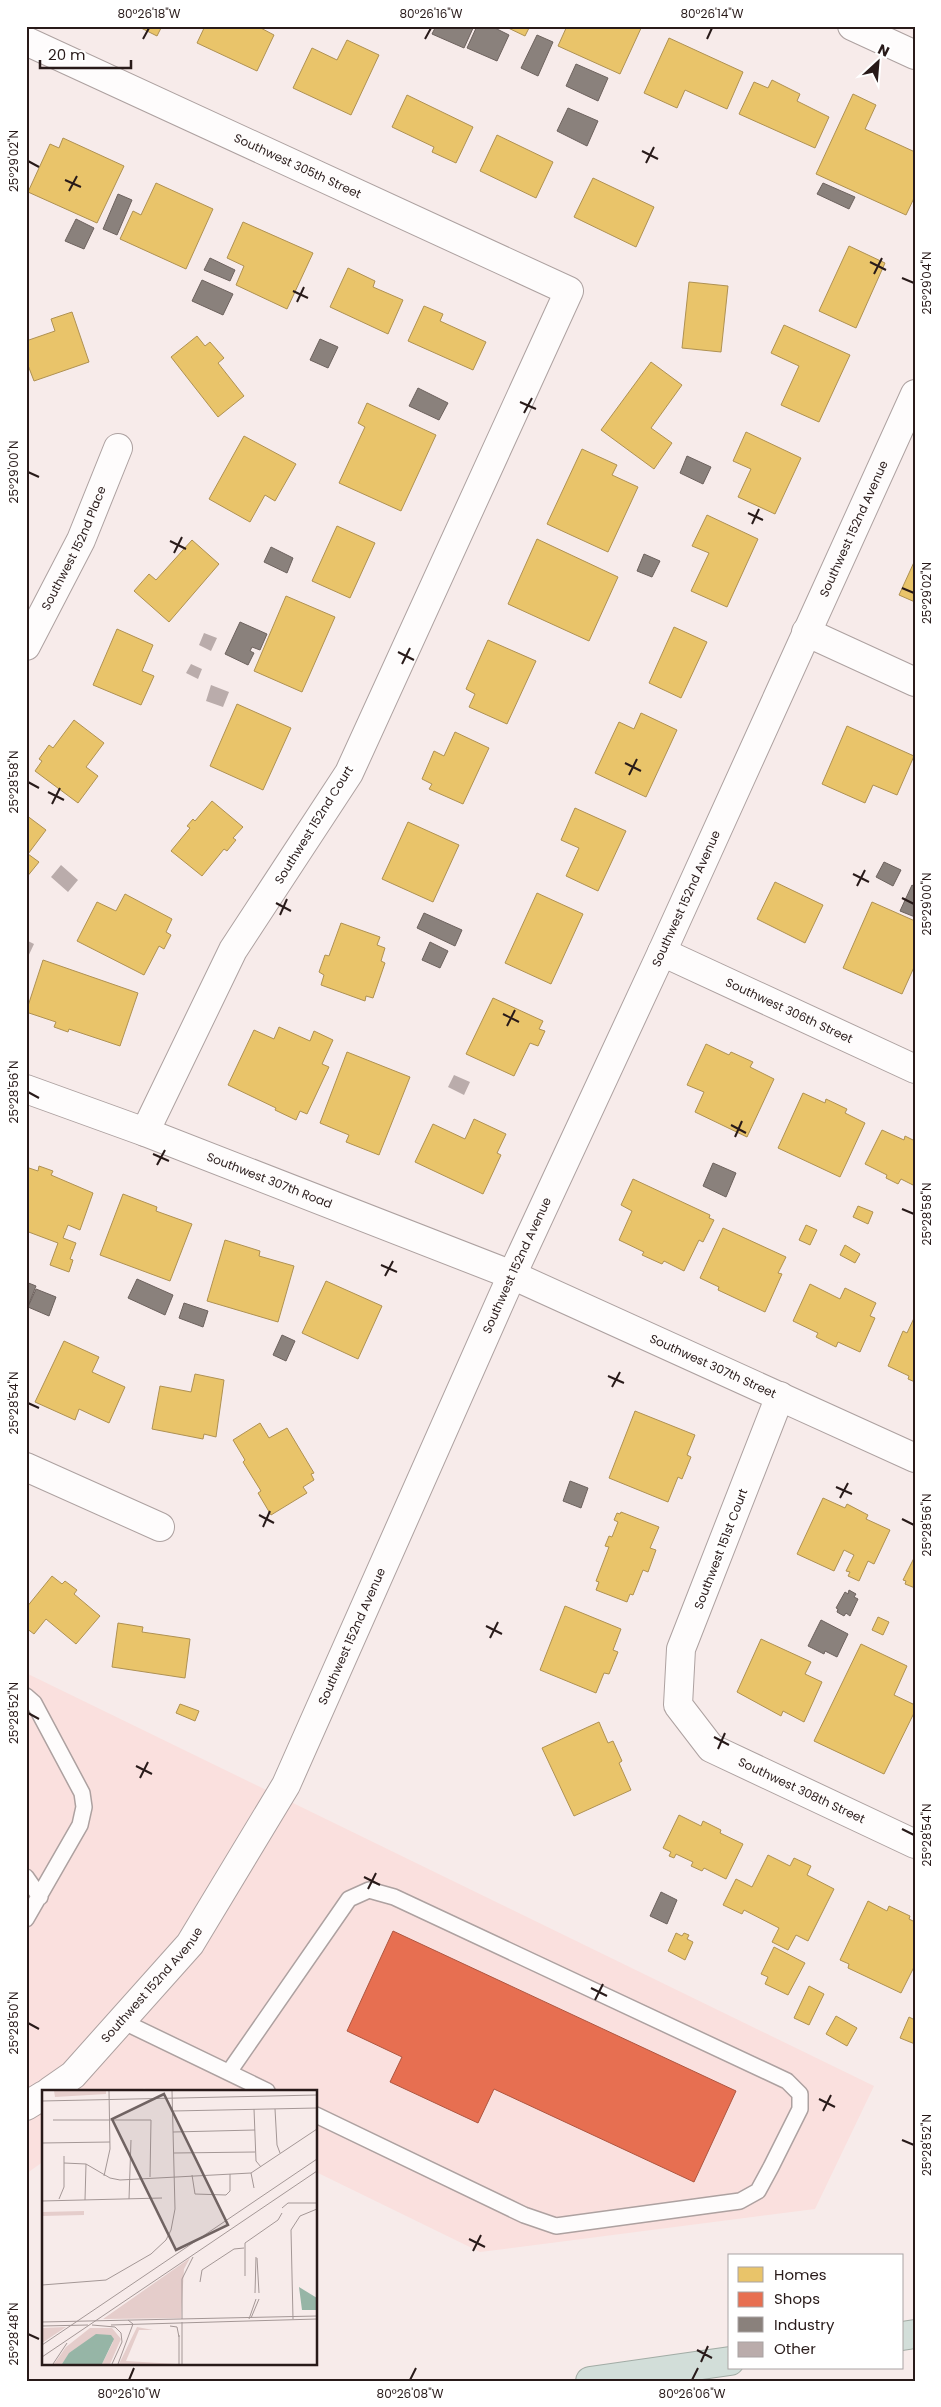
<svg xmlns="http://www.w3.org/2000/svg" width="941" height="2407" font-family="Poppins,sans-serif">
	<rect width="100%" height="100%" fill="#f7ebea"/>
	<path fill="#fae0de" d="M26,1673L874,2086L815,2209L480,2252L316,2172V2091H149L144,2088L141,2091H44V2161L26,2174Z"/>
	<path fill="#e9c46a" stroke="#af9152" d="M137,26H162L157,36Z
		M205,26H257L274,35L257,71L197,43Z
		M504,26H530L525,36Z
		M567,26H642L620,74L558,46Z
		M669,38L743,72L727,109L685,90L677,108L644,93Z
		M347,40L379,55L351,115L293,88L312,48L337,60Z
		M772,80L800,94L797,101L829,117L815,148L739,114L754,82L768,88Z
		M853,94L876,105L865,129L915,152V196L906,215L816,174Z
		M407,95L473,127L456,163L432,152L434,147L392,127Z
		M497,135L553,162L536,198L480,171Z
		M63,138L124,166L97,223L28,192L50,144L59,148Z
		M593,178L654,207L636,247L574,217Z
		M156,183L213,209L186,269L120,239L133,211L141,215Z
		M243,222L313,253L287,309L236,285L244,266L227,258Z
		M849,246L885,263L856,328L819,311Z
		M348,268L375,281L373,287L403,300L388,334L330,307Z
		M689,282L728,286L721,352L682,348Z
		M424,306L443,314L440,321L486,342L473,370L408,341Z
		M72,312L89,362L34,381L26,360V341L55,331L51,319Z
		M784,325L850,355L819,422L781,405L799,366L771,353Z
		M197,336L205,346L210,342L224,358L218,363L244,396L218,417L171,357Z
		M651,362L682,385L651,428L672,443L654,469L601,430Z
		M367,403L436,435L401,511L339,483L365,427L358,423Z
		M746,432L801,458L775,514L738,497L751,469L733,461Z
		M244,436L296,464L275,501L265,495L250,522L209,499Z
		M582,449L617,465L612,475L638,487L608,552L547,524Z
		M707,515L758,539L727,607L691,591L709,553L692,546Z
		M337,526L375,543L350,598L312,581Z
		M537,539L618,577L589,641L508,604Z
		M192,540L219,564L169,622L134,591L149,574L156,580Z
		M915,560V602L899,595Z
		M286,596L335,617L302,692L254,671Z
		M674,627L707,642L681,698L649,683Z
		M117,629L153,645L142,671L154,676L141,705L93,685Z
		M488,640L536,661L507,724L469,707L475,694L466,689Z
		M237,704L291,728L263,790L210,766Z
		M641,713L677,730L646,797L595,773L619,722L634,729Z
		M74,720L104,743L86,767L98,776L78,803L35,771L42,761L39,759L49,745L53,748Z
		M847,726L914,756L897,795L873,785L865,803L822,784Z
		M455,732L489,748L463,804L429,789L432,784L422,779L434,751L444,756Z
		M212,801L243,827L233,838L236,840L227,851L224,849L202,876L171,851L190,828L187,826L193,819L195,821Z
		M575,808L626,831L598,891L566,876L579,848L561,840Z
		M26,815L46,830L28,854L39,862L26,878Z
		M408,822L459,845L433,902L382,879Z
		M775,882L823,905L805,943L757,919Z
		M537,893L583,914L551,984L505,963Z
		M125,894L172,919L166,932L171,935L164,949L159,946L144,975L77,941L97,902L116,911Z
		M872,902L915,921V965L902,994L843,968Z
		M341,923L380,937L377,945L385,948L381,961L385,963L373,998L366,996L365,1001L321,985L324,975L319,972L325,955L329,956Z
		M43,960L138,993L120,1046L69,1029L68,1032L54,1027L56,1022L26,1012Z
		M493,998L543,1021L539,1029L545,1031L538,1046L530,1043L514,1076L466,1054Z
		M279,1027L310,1041L314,1031L333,1040L322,1064L329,1067L307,1114L300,1111L296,1120L275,1110L276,1108L228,1085L254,1030L274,1039Z
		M706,1044L729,1055L731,1052L753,1062L750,1067L774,1079L747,1137L695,1112L704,1092L687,1085Z
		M347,1052L410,1077L379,1155L346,1142L349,1135L320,1123Z
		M803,1093L825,1103L826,1099L847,1109L845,1113L865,1123L840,1177L778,1148Z
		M474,1119L506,1134L497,1153L501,1155L483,1194L415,1162L433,1124L465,1139Z
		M882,1130L904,1140L905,1136L915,1141V1186L901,1179L898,1184L886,1178L887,1175L865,1164Z
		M39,1166L53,1171L51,1175L93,1193L80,1230L68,1225L63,1238L76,1243L70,1259L73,1260L69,1272L50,1265L58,1243L26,1231V1167L38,1171Z
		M633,1179L710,1215L709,1218L714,1220L703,1242L699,1240L684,1271L664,1261L662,1264L642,1255L644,1252L619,1240L632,1211L621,1205Z
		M123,1194L157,1207L156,1211L192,1224L170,1281L100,1255Z
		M858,1206L873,1212L868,1224L853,1217Z
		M806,1225L817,1230L810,1245L799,1240Z
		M723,1228L786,1257L778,1273L782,1274L765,1312L718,1290L719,1287L700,1278Z
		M225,1240L260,1251L259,1256L294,1266L278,1322L207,1301Z
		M845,1245L860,1254L855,1263L840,1255Z
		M326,1281L382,1306L358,1359L302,1333Z
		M810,1284L840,1299L845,1288L876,1303L870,1316L875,1318L860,1352L838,1342L836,1347L816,1337L818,1333L793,1321Z
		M915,1316V1382L908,1379L909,1376L888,1366L903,1331L907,1333Z
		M64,1341L99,1357L92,1372L125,1387L109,1423L79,1409L75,1420L35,1402Z
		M195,1374L224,1380L216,1437L204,1434L203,1439L152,1429L160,1386L191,1392Z
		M635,1411L695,1435L687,1455L691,1457L682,1479L678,1477L668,1502L609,1478Z
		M260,1423L269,1438L287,1428L314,1473L311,1474L314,1480L303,1487L307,1493L271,1515L258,1493L261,1491L243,1462L245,1460L233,1440Z
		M823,1498L845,1508L847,1504L868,1515L866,1519L890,1530L874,1564L868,1561L859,1581L848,1576L850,1572L846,1571L854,1555L844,1550L834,1571L797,1554Z
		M621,1512L659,1527L650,1548L656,1550L648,1572L643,1570L633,1595L630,1594L627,1602L596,1590L599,1582L596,1581L609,1547L605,1546L609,1536L612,1537L618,1522L614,1520L617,1513L620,1514Z
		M915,1556V1588L905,1584L906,1581L903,1580Z
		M52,1576L62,1584L65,1581L77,1590L74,1594L100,1616L76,1644L46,1619L34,1634L26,1628V1608Z
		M565,1606L621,1629L613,1650L618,1652L609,1674L604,1673L596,1693L540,1670Z
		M878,1617L889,1622L883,1635L872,1630Z
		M118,1623L143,1627L142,1632L190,1639L185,1678L112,1667Z
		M761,1639L811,1662L805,1674L822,1682L804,1722L783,1711L781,1716L737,1692Z
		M861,1644L907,1666L894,1695L915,1705V1711L884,1774L814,1741Z
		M180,1704L199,1711L195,1721L176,1713Z
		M599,1722L608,1743L613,1741L622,1761L619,1763L631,1790L574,1816L542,1748Z
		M679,1815L701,1826L703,1821L721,1830L720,1833L743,1844L726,1879L704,1868L702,1871L691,1866L693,1862L676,1854L674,1858L669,1856L671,1852L663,1848Z
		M768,1855L790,1866L794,1858L811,1866L807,1875L834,1889L808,1941L796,1935L788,1950L772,1942L779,1928L744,1910L742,1914L723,1905L736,1879L752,1887Z
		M868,1901L887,1911L889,1906L910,1916L909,1919L915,1922V1965L901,1993L848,1968L849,1964L840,1960Z
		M676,1933L682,1936L684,1933L689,1935L687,1939L693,1942L685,1960L668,1951Z
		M774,1947L805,1963L788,1995L765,1984L768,1977L761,1974Z
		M809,1986L824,1994L809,2025L794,2018Z
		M836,2016L857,2028L847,2046L826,2034Z
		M909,2017L915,2020V2044L900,2038Z"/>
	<path fill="#e76f51" stroke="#ae5640" d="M393,1931L736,2091L694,2182L494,2089L478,2123L390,2082L402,2057L347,2031Z"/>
	<path fill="#8a817c" stroke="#6d625e" d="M436,26H474L464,48L432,34Z
		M477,26H491L509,35L497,61L467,48Z
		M537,35L553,42L538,76L521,68Z
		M576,64L608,78L598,101L566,86Z
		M568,108L598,121L587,146L557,131Z
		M823,183L855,197L849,209L817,194Z
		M118,194L132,200L117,235L103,229Z
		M76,219L94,228L84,249L65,241Z
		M210,258L235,270L230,281L204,270Z
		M202,280L233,294L223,315L192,301Z
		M320,339L338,347L328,368L310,360Z
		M418,388L448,403L439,420L409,406Z
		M687,456L711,467L703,484L680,473Z
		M271,547L293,558L287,573L264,562Z
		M644,554L660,561L652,577L637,571Z
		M240,622L267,634L260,650L252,647L250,651L254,653L248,665L225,654Z
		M884,862L901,870L893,886L876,877Z
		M912,885L915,887V917L900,911Z
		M424,913L462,930L455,946L417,928Z
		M430,942L448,951L440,968L422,960Z
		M713,1163L736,1173L726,1197L703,1186Z
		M137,1279L173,1295L165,1315L128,1298Z
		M26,1282L36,1286L28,1306L26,1305Z
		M36,1289L56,1297L49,1316L28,1307Z
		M184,1303L208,1311L203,1327L179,1318Z
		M282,1335L295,1341L286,1361L273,1355Z
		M570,1481L588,1488L581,1508L563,1501Z
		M849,1590L856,1594L854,1597L858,1599L850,1616L846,1613L844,1616L837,1612L838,1609L836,1608L845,1592L848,1594Z
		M821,1620L848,1634L837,1657L825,1651L824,1654L808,1646Z
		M661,1892L677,1900L667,1924L650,1916Z"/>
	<path fill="#baacab" d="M204,633L217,638L211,651L199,645Z
		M191,664L202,669L198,679L186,673Z
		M211,685L229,692L223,707L206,701Z
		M61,865L78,880L68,892L51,877Z
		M26,940L34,944L26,961Z
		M454,1075L470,1082L464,1095L448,1087Z"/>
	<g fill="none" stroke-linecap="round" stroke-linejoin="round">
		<g stroke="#ada1a0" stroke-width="18">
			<path id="service" d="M26,1696L34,1703L82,1793L84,1807L80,1825L26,1919
				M26,1877L40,1897
				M122,2021L267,2091
				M229,2072L349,1899L369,1890L394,1897L787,2081L800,2094V2109L771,2167L758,2191L740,2201L556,2226L524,2215L316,2115"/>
		</g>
		<g stroke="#ada1a0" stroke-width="30">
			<g id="minor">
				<path d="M852,26L915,55"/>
				<path id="s1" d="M26,41L569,291L349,773L233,950L145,1132"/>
				<path d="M806,632L915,682"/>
				<path id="s2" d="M26,646L81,540L118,448"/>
				<path id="s3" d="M662,952L915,1069"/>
				<path id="s4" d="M26,1089L145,1132L512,1275L915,1458"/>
				<path id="s5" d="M780,1396L681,1649L678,1705L711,1748L915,1844"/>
				<path d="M26,1467L160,1527"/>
			</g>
		</g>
		<g stroke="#ada1a0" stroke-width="30">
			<g id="tertiary">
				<path id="s6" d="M50,2091L73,2075L190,1944L286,1785L512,1275L662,952L915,394"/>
				<path d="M26,2106L44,2095"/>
			</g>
		</g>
		<g stroke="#a2aca5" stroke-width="30">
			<path id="motorway" d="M902,2336L915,2334
				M590,2381L730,2361"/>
		</g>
		<use href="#service" stroke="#fefcfc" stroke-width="15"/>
		<use href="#minor" stroke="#fefcfc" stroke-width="28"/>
		<use href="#tertiary" stroke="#fefcfc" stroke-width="28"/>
		<use href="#motorway" stroke="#d2ded9" stroke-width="28"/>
	</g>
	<path fill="none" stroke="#281a19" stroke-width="2" d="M143,39L149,28M425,39L431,28M707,39L712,28M642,151L658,159M28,161L39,167M646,163L654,147M65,180L81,187M69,191L77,176M870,262L886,270M874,274L882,258M902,278L914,283M293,291L308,298M297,302L304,287M520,402L536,409M524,413L532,398M28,472L39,477M748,513L763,520M752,524L759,509M170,541L186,549M174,553L182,537M902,588L914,593M398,652L414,660M402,664L410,648M625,763L641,771M629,775L637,759M28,782L39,788M48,792L64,800M52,804L60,788M853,874L869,882M857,886L865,870M902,898L914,904M276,903L291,911M280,915L287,899M503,1014L519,1022M507,1026L515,1010M28,1092L39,1098M731,1125L746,1133M735,1137L742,1121M153,1154L169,1161M157,1165L165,1150M902,1209L914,1214M381,1265L397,1272M385,1276L393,1261M608,1376L624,1383M612,1387L620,1372M28,1403L39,1408M836,1487L852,1494M840,1498L848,1483M259,1515L274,1523M902,1519L914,1525M263,1527L270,1511M486,1626L502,1634M490,1638L498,1622M28,1713L39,1719M714,1737L729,1745M718,1749L725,1733M136,1766L152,1774M140,1778L148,1762M902,1829L914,1835M364,1877L380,1885M368,1889L376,1873M591,1988L607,1996M595,2000L603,1984M28,2023L39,2029M819,2099L835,2107M823,2111L831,2095M902,2140L914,2145M469,2239L485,2247M473,2251L481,2235M28,2334L39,2339M697,2350L712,2358M701,2362L708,2346M129,2380L134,2368M410,2380L416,2368M692,2380L698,2368"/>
	<g text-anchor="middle" stroke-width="5" stroke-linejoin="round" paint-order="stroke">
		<g font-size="12" fill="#281a19" stroke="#fff">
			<text dy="4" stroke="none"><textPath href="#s1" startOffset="299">Southwest 305th Street</textPath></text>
			<text dy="4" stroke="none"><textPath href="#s6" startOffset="1768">Southwest 152nd Avenue</textPath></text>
			<text dy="4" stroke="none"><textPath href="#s2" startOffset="109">Southwest 152nd Place</textPath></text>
			<text transform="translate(314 825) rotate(-58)" y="4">Southwest 152nd Court</text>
			<text dy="4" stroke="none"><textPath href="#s6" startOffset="1362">Southwest 152nd Avenue</textPath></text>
			<text dy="4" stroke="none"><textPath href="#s3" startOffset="140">Southwest 306th Street</textPath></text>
			<text dy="4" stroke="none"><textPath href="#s4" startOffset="260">Southwest 307th Road</textPath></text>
			<text dy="4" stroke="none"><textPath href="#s6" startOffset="958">Southwest 152nd Avenue</textPath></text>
			<text dy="4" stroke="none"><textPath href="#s4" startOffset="741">Southwest 307th Street</textPath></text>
			<text transform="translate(721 1549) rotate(-69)" y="4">Southwest 151st Court</text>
			<text dy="4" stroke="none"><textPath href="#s6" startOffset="552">Southwest 152nd Avenue</textPath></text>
			<text dy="4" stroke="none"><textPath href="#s5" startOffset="482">Southwest 308th Street</textPath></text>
			<text dy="4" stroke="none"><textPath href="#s6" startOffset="148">Southwest 152nd Avenue</textPath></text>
		</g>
	</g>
	<g transform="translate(42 2090)">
		<rect width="275" height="275" fill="#f7ebea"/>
		<path d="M12,1H64V4L13,7ZM42,121V125L0,126V122ZM148,168L142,179L139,228L61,229ZM24,237L0,253V238ZM95,237L111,240H97L84,271L134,274H77ZM48,238H70L79,249L68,274H60L71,252L28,263L20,274H12L24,257Z" fill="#e5cdcb"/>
		<path d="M257,197L275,208V220H260ZM54,244L69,245L72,249L60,274H20L27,263Z" fill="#96b5a6"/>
		<path fill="none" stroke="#a49796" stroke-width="1" d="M0,11L275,5M212,19L214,71L219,77M233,19L235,55L238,63M131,21L275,18M11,30H109L108,87M131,42L213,40M0,53L68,52M0,53V90M132,63L213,62M22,73L44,74L68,88L78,90L209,83L275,39M209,83L212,98M150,85L153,104L184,105L188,101V84M62,86L68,59L67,1M17,109L22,97V66M87,109L89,50M43,110L44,74M0,111L120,108M240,118L246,113H275M215,168L217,203M203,186V153L236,130L240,123M158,192L160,180L192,159L202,158M0,195L64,190L109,164L124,150L129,140L133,119L130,1M213,203L214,167M209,228L217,209M140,229V189L151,167M207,229L214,209M251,229L249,140L258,126L275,119M0,232L275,226M140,232V274M50,235L73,237L79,243L80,252L70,274M69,235L275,229M0,236L46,235M128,236L135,237L137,247M0,255L275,69M0,267L275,81M11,274L25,253M76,274L91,234L86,230M137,274V245"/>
		<path fill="#706362" fill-opacity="0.15" stroke="#706362" stroke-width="2.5" d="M122,4L186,135L134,160L70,29Z"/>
		<rect width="275" height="275" fill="none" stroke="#281a19" stroke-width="2.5"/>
	</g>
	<rect width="941" height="2407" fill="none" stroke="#ffffff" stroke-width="55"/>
	<rect x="728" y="2254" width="175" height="115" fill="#ffffff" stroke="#a9a3a3"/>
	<rect x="738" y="2267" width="25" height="15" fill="#e9c46a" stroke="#a9a3a3"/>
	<text x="774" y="2280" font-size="15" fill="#281a19">Homes</text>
	<rect x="738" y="2292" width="25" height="15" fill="#e76f51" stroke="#a9a3a3"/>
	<text x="774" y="2304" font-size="15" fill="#281a19">Shops</text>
	<rect x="738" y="2317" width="25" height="15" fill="#8a817c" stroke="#a9a3a3"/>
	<text x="774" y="2330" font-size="15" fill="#281a19">Industry</text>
	<rect x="738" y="2342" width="25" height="15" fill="#baacab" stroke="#a9a3a3"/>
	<text x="774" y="2354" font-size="15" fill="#281a19">Other</text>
	<g transform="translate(878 62) rotate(26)" stroke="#ffffff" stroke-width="4" paint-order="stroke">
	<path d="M0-4L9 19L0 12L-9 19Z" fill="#281a19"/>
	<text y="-8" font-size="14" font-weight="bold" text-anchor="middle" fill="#281a19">N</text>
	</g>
	<path d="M40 60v8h91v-8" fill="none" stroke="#281a19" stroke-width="2.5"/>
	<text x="48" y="60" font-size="15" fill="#281a19" stroke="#ffffff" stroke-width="4" paint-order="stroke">20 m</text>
	<rect x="28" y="28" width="886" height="2352" fill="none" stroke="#281a19" stroke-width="2"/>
	<g font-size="12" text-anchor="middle" fill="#281a19">
		<text x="149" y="18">80°26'18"W</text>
		<text x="431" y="18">80°26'16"W</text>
		<text x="712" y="18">80°26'14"W</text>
		<text transform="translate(14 161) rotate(-90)" y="4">25°29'02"N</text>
		<text transform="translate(927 283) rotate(-90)" y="4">25°29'04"N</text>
		<text transform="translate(14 472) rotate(-90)" y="4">25°29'00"N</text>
		<text transform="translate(927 593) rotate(-90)" y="4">25°29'02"N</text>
		<text transform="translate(14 782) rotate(-90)" y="4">25°28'58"N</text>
		<text transform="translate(927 904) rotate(-90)" y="4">25°29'00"N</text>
		<text transform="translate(14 1092) rotate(-90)" y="4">25°28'56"N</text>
		<text transform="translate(927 1214) rotate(-90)" y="4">25°28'58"N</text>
		<text transform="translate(14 1403) rotate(-90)" y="4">25°28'54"N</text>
		<text transform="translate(927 1525) rotate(-90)" y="4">25°28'56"N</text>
		<text transform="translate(14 1713) rotate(-90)" y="4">25°28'52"N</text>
		<text transform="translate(927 1835) rotate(-90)" y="4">25°28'54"N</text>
		<text transform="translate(14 2023) rotate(-90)" y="4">25°28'50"N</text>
		<text transform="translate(927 2145) rotate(-90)" y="4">25°28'52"N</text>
		<text transform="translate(14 2334) rotate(-90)" y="4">25°28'48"N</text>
		<text x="129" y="2398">80°26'10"W</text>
		<text x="410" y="2398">80°26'08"W</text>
		<text x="692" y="2398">80°26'06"W</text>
	</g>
</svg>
